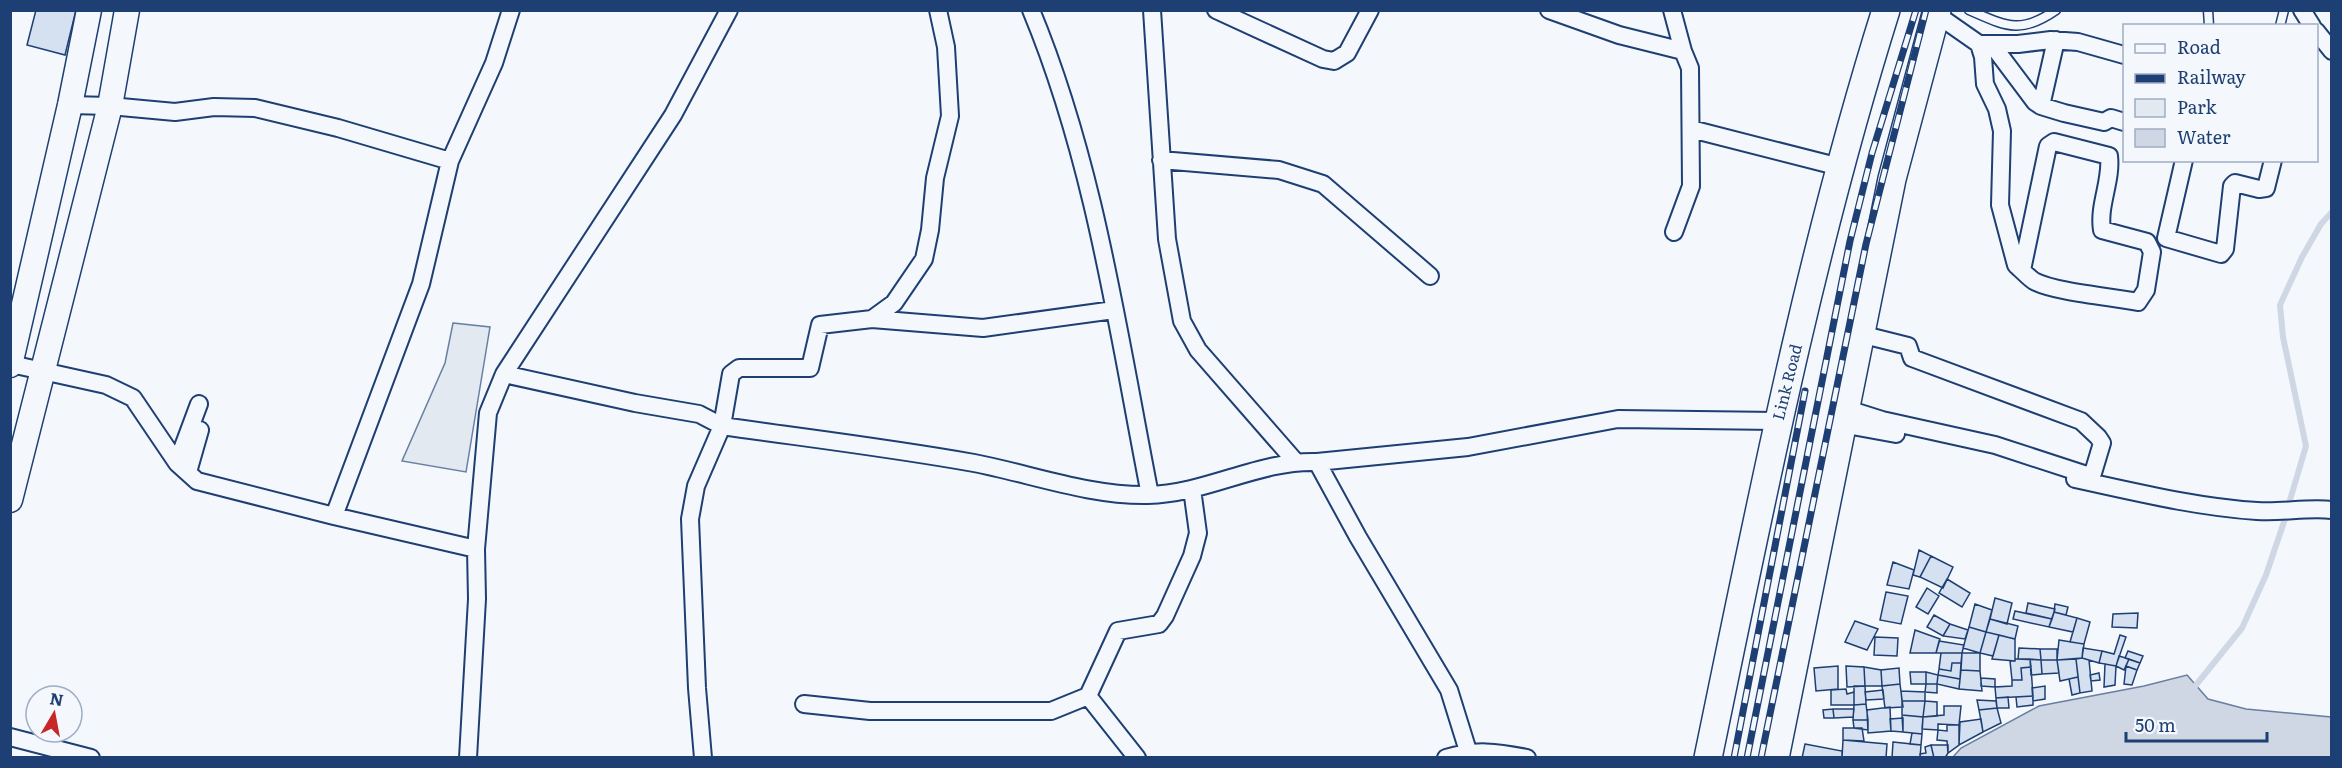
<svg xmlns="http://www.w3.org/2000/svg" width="2342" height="768" font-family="Literata,serif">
	<rect width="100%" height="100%" fill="#f4f7fb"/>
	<path fill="#e3e9f0" stroke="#687fa3" stroke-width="1.5" d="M453,323L490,327L466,472L402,461L445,363Z"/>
	<path fill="#cfd7e4" stroke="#687fa3" stroke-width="1.5" d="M2187,675L2208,699L2246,709L2331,717V757H1953L1961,748L2039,706L2144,686Z"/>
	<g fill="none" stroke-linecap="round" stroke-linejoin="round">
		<path stroke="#cfd7e4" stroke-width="6" d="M2290,500L2306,446L2283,337L2280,305L2302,257L2321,224L2332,212
			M2196,685L2242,628L2266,575L2285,519"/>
	</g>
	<path fill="#d5e0f0" stroke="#1d3f73" stroke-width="1.5" d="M36,10H76L65,55L27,45Z
		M1919,550L1931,556L1920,577L1913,575Z
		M1931,556L1953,567L1943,588L1920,577Z
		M1893,562L1914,570L1909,589L1887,585Z
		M1947,579L1970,593L1962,607L1939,593Z
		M1927,588L1939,596L1928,614L1916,607Z
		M1886,592L1908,596L1901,624L1880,620Z
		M1995,598L2012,603L2007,624L1990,619Z
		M2028,603L2055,609L2052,619L2026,613Z
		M1975,604L1992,610L1986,632L1969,627Z
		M2055,604L2068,607L2066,615L2054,612Z
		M2015,611L2052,619L2049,627L2013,619Z
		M2054,612L2077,618L2073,632L2049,627Z
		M2138,613L2137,628L2112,627L2113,614Z
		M1934,615L1950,624L1943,636L1927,627Z
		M2077,618L2090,622L2084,644L2070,642Z
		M1990,619L2018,626L2015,639L1986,632Z
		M1855,621L1878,629L1867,650L1845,642Z
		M1950,624L1968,630L1965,639L1943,636Z
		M1969,627L1986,632L1980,653L1963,648Z
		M1915,630L1940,639L1936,653H1910Z
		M1986,632L1999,635L1993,656L1980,653Z
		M1999,635L2015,639V661L1992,659Z
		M2120,635L2126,637L2116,666L2099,663L2102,651L2114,654Z
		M1875,637L1898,638L1897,656L1874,655Z
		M2059,640L2084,644L2082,658L2057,660Z
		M1939,641L1964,645L1962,653H1936Z
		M2019,648L2040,649L2041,660L2018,659Z
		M2083,648L2102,651L2099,663L2082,658Z
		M2040,649H2057V660H2041Z
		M2128,651L2143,656L2140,663L2125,658Z
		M1941,653H1962L1961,663H1952L1951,671L1939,669Z
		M1962,653H1980V671L1961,670Z
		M2119,656L2129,659L2124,670L2116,666Z
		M2082,658L2089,660L2092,691L2080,693L2076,659Z
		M2015,659H2030L2031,667L2021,668L2022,680H2012L2010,661H2015Z
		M2030,659L2041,660L2042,674L2031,675Z
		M2076,659L2078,677L2060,681L2057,660Z
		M2129,659L2140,663L2137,670L2126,666Z
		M2041,660H2057L2059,673L2042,674Z
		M1952,663H1961L1960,679L1938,675L1939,669L1951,671Z
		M2105,664L2116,666L2115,685L2104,687Z
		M1838,666V689L1816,691L1814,668Z
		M1846,666L1864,667L1865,686L1847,687Z
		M2126,666L2137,670L2132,685L2124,684Z
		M1864,667L1881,670L1882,686H1865Z
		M2031,667L2033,696L1996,698L1995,687L2012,686V680H2022L2021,668Z
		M1899,668L1900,684L1882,686L1881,670Z
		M1961,670L1980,671L1982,691L1959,689Z
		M1910,672H1926V684H1911Z
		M1926,672L1938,675L1937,684H1926Z
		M2099,673L2100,680L2091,681L2090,675Z
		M1938,675L1960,679L1959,689L1937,684Z
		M2078,677L2080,693L2072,695L2069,679Z
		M1981,678L1995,679V687L1981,686Z
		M1900,684L1903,707L1885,708L1882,686Z
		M1926,684H1937V693L1925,692Z
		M1854,686H1865L1866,704L1854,705Z
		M2045,686V699L2033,701L2032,688Z
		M1846,689L1847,694L1854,692V705H1831V690Z
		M1883,690L1884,699L1866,700L1865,692Z
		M1901,691L1925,692V701H1902Z
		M2033,696V705L2017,707L2016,697Z
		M2008,697L2009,708H1997L1996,698Z
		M1977,700L1996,701L1997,708L1979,710Z
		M1902,701H1925L1923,717L1902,715Z
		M1925,701L1937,702V716L1923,717Z
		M1866,704L1868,720H1853L1854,705Z
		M1944,706H1961L1959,725L1938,724V730L1922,729L1923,717L1944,715Z
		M1890,707L1891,731L1868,733L1867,710Z
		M1997,708L2001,723L1983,732L1979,710Z
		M1833,709H1854L1853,717L1834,718Z
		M1833,709L1834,718H1824L1823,710Z
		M1902,715L1923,717L1922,734L1903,732Z
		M1903,718V732L1891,731L1890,719Z
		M1981,719L1983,732L1959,745L1960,722Z
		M1853,720H1868V730L1854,728Z
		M1947,725H1959V745L1948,753L1947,741L1937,740L1938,730L1947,731Z
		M1843,728H1862L1864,741L1843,740Z
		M1912,733L1922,734L1921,745L1910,744Z
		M1843,740L1887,744L1886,758H1842Z
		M1893,742L1921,745L1920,758H1892Z
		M1805,744L1842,751V758H1802Z
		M1931,745L1934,758H1920V754L1926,753L1925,747Z
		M1931,745H1948V753L1945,758H1934Z"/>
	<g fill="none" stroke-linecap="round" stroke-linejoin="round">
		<g stroke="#1d3f73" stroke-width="11">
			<path id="service" d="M1969,10C2006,26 2020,35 2056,10
				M2208,10L2209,26
				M2280,26L2284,10"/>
		</g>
		<g stroke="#1d3f73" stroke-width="20">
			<path id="minor" d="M1031,10C1095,164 1118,332 1150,495
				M1152,10L1167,239L1182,321L1198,350L1295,461
				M1216,10L1323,59L1334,61L1347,53L1370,10
				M1549,10L1619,35L1683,51L1690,68L1691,186L1674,232
				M1672,10L1683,51
				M2302,10L2312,26
				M1936,14L1979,44L1983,57L1985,84L1997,109L2002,131L2000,205L2016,265C2022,270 2028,277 2034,281C2054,292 2113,297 2138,302L2146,290L2152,252L2147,242L2102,230C2098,205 2112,181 2109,156L2054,142L2048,146L2022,270
				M2316,31L2332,51
				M2056,40L2041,106L2064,113L2104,122L2111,118L2124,122
				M1979,44H2018L2051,40L2078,42L2124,55
				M1993,46L2035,102L2041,106
				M70,105L110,106L175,112L214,107L255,108L338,128L450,161
				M1691,129L1840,167
				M1161,160L1279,170L1323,184L1430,276
				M2184,160L2166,238L2221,254L2225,249L2232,186L2235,183L2259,189L2266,188L2273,160
				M872,319L983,328L1114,310
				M11,364L106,385L133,398L177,463L197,481L334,516L421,284L450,161L494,63L511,10
				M504,374L673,115L729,10
				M1844,408L1882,420L1995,445L2087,475L2093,473L2102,443L2098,437L2081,421L1912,358L1908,346L1860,334
				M1841,424L1896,434
				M1317,462L1358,537L1449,690L1468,751
				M177,463L199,404
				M188,472L200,430
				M2075,479C2135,492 2196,507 2257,511C2282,513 2307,507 2332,510
				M334,516L476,549
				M1088,696L1137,758
				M804,704L870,711H1051L1088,696L1118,631L1159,624L1165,616L1192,556L1198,533L1192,489
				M10,737L91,758
				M468,758L477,599L476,549L488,413L504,374L635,403L699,414L722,426C806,438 890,448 974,463C1031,474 1089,496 1148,495C1206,494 1259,460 1317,462L1468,447L1618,419L1777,421
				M703,758L697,688L690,519L696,486L722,426L731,374L739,368H810L820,325L872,319L894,303L924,259L930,230L935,178L950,116L946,47L938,10
				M1446,758C1475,749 1497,752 1527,758"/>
		</g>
		<g stroke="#1d3f73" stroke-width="27">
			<path id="secondary" d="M10,365L70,105L89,10
				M10,500L110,106L127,10"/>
		</g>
		<g stroke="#1d3f73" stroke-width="30">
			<path id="primary" d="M1708,758C1760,507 1809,255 1886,10
				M1775,758L1892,179L1937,10"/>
		</g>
		<use href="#service" stroke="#f4f7fb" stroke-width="8"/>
		<use href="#minor" stroke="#f4f7fb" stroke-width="16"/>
		<use href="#secondary" stroke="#f4f7fb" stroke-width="24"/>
		<use href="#primary" stroke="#f4f7fb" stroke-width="27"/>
		<g stroke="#1d3f73" stroke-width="7">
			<path id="rail" d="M1734,758L1805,391
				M1747,758L1850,241L1872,153L1916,10
				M1761,758L1866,244L1926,10"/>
		</g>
		<use href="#rail" stroke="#f4f7fb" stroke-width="4.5" stroke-dasharray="14" stroke-linecap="butt"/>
	</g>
	<g text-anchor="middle" stroke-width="4.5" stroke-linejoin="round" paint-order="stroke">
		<g font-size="16" fill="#1d3f73" stroke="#f4f7fb">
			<text transform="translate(1787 382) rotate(-76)" y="6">Link Road</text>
		</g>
	</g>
	<rect width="2342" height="768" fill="none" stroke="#1d3f73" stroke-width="24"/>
	<rect x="2123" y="24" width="195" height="138" fill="#f4f7fb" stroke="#9eadc5" stroke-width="1.5"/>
	<rect x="2135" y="44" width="30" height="9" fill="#f4f7fb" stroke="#9eadc5" stroke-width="1.5"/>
	<text x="2177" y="54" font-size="18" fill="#1d3f73">Road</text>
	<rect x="2135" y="74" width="30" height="9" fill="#1d3f73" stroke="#9eadc5" stroke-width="1.5"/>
	<text x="2177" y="84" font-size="18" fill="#1d3f73">Railway</text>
	<rect x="2135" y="99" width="30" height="18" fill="#e3e9f0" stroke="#9eadc5" stroke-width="1.5"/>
	<text x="2177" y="114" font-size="18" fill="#1d3f73">Park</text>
	<rect x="2135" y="129" width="30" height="18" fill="#cfd7e4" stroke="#9eadc5" stroke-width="1.5"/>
	<text x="2177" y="144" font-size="18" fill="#1d3f73">Water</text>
	<g transform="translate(54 714) rotate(10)"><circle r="28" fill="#f4f7fb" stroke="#9eadc5" stroke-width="1.5"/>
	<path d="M0-4.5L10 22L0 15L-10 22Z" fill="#c62828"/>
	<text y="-9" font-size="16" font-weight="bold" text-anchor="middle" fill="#1d3f73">N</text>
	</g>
	<path d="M2126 732v9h141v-9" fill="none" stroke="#1d3f73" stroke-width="3"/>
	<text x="2135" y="732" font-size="18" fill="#1d3f73" stroke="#f4f7fb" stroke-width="4.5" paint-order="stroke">50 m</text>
</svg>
